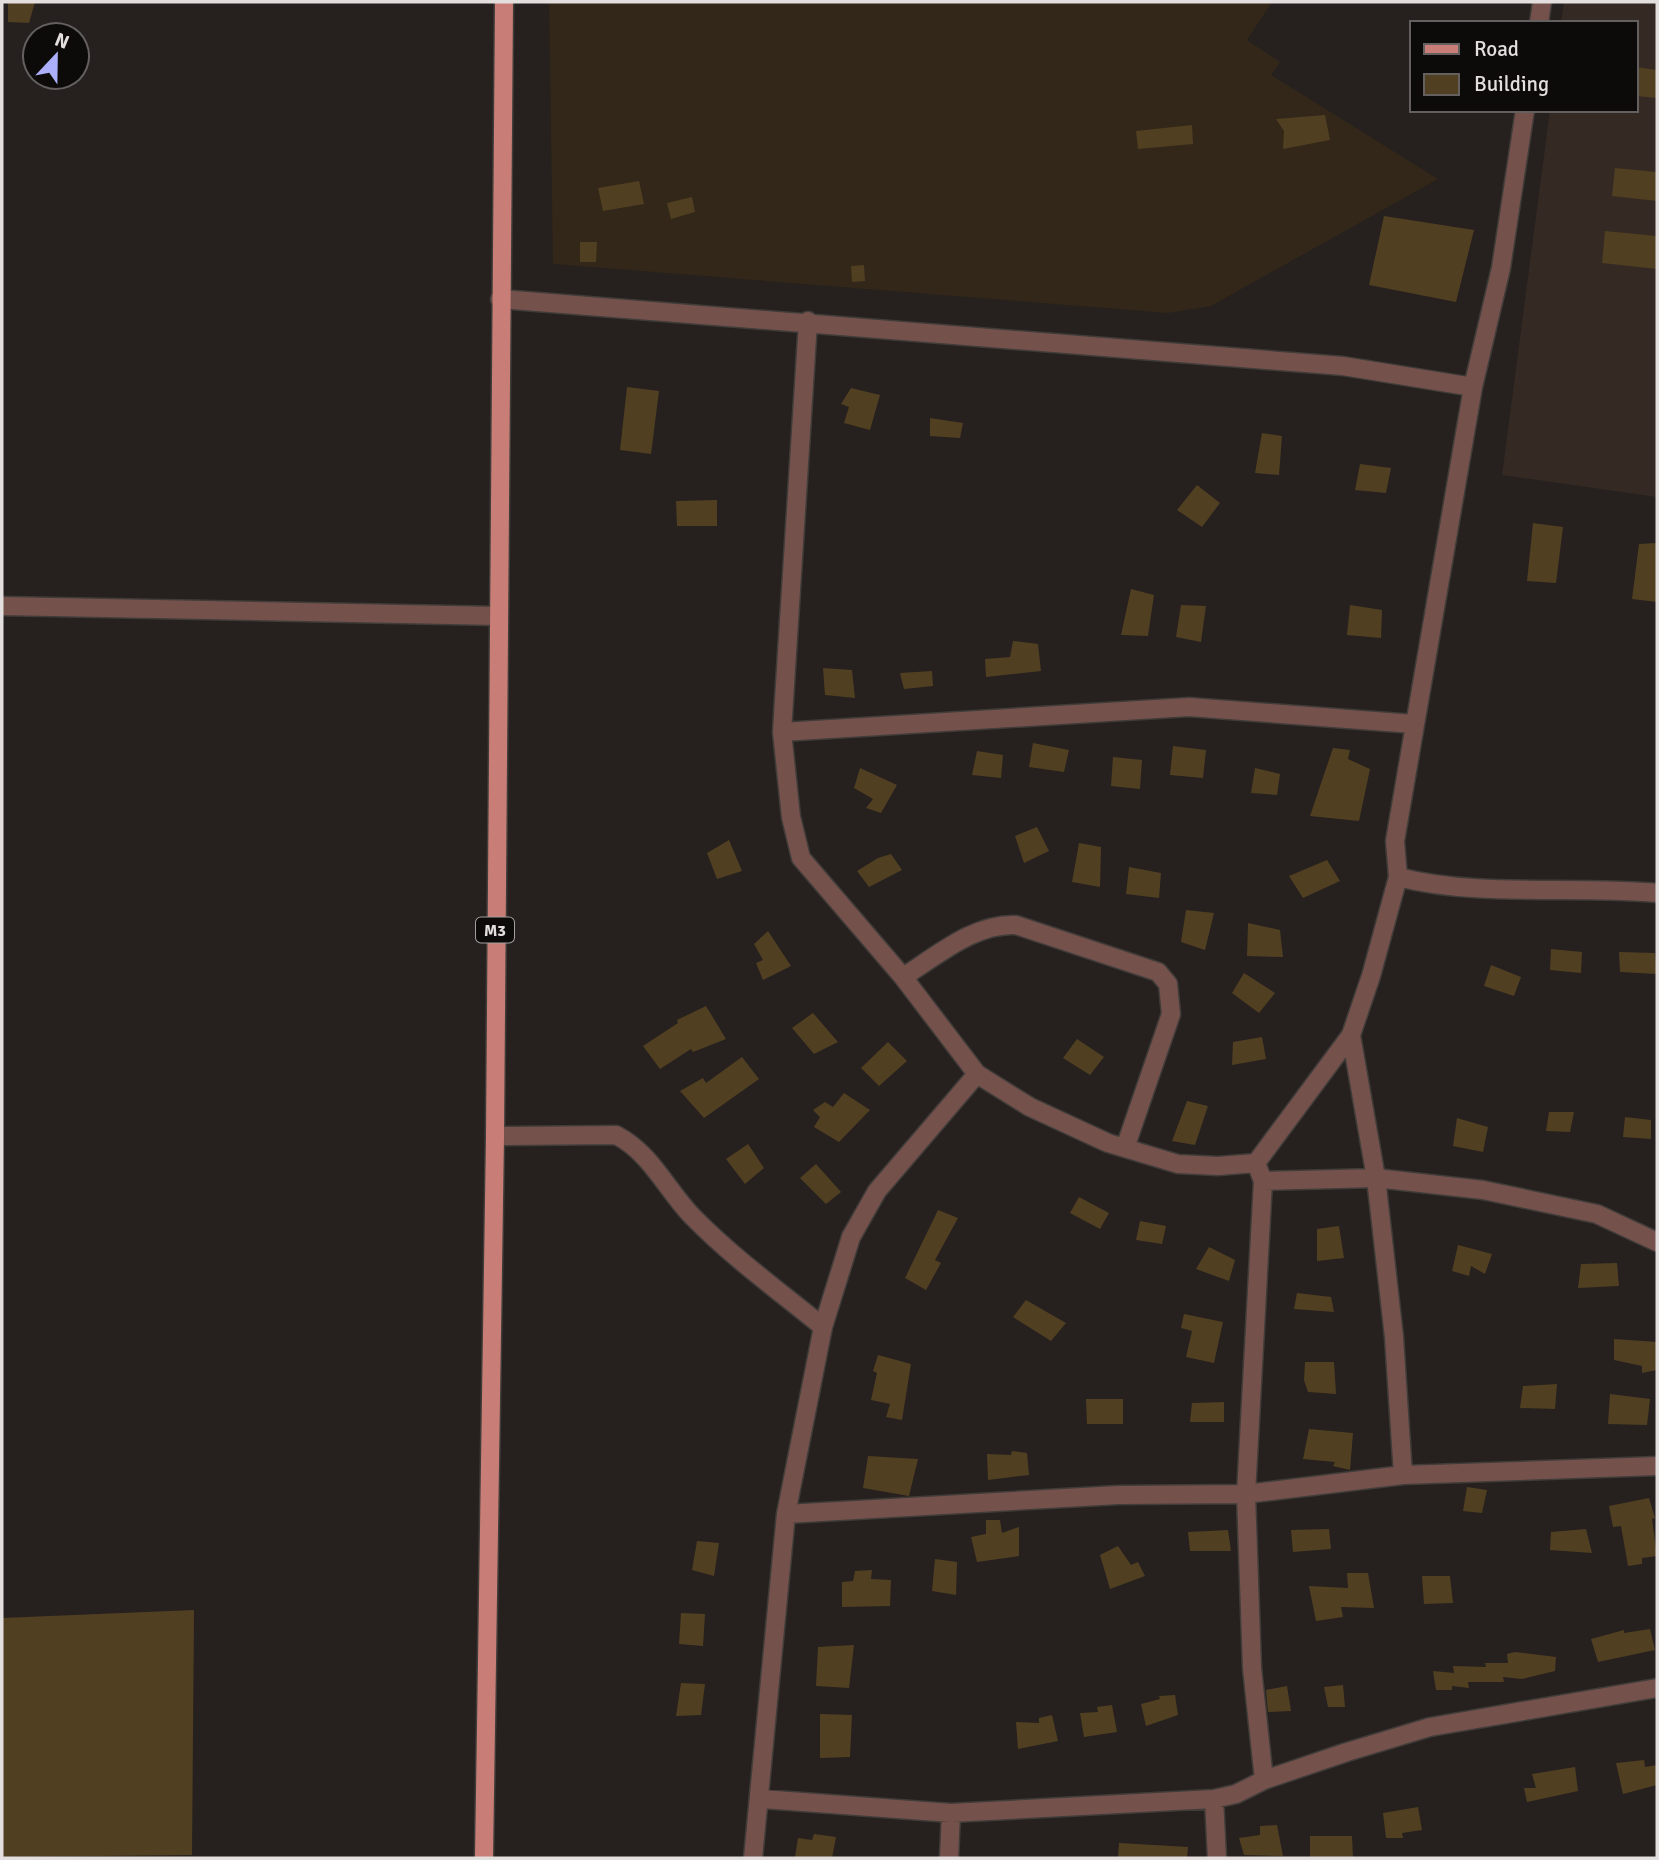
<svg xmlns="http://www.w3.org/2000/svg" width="1659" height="1860" font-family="Signika,sans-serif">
	<rect width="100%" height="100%" fill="#26211e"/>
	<path fill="#342923" d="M1564,2H1657V497L1502,475L1550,110H1636V23H1561Z"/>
	<path fill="#322718" d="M549,2H1272L1247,40L1280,62L1271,75L1438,179L1211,306L1168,313L553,264Z"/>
	<path fill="#513f22" d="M8,2H35L29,23L8,22Z
		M1636,67L1657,70V98L1636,96Z
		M1325,115L1330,140L1283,149L1284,131L1276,119Z
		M1192,125L1193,144L1138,149L1136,131Z
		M1615,168L1657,172V201L1612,196Z
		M639,181L644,204L603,211L598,188Z
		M692,197L695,212L671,219L667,203Z
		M1384,216L1474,230L1456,302L1369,285Z
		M1605,231L1657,236V269L1602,263Z
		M580,242H597L596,262H580Z
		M864,265L865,281L852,282L851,266Z
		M627,387L659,391L651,454L620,450Z
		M851,388L880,395L870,430L844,423L849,407L841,404Z
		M930,418L963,423L960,438L930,436Z
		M1262,433L1282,436L1279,475L1255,473Z
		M1360,464L1391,468L1386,493L1355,490Z
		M1197,485L1220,503L1202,527L1177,510Z
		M717,500V526H677L676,501Z
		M1533,523L1563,527L1556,583L1527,581Z
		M1657,543V602L1632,599L1639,544Z
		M1131,589L1154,595L1148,636L1121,635Z
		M1181,605L1206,606L1201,642L1176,637Z
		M1350,605L1382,610L1381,638L1347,635Z
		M1013,641L1038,644L1041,671L986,677L985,659L1010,657Z
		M823,668L852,670L855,698L825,695Z
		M932,671L933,686L904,689L900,673Z
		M1033,743L1069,750L1064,772L1029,767Z
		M1173,746L1206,750L1203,778L1170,775Z
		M1333,748L1350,750L1348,759L1370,769L1359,821L1310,816Z
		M977,751L1003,755L1001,778L972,775Z
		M1113,757L1142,760L1140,789L1111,786Z
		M860,768L897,785L881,813L866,808L873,799L854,788Z
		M1255,768L1280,774L1277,795L1251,793Z
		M1037,827L1049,851L1024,863L1015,836Z
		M729,840L742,871L717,879L707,853Z
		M1079,843L1101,847L1100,887L1072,882Z
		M891,854L902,870L869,887L857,871L878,858Z
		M1327,860L1340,881L1303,898L1289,876Z
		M1129,867L1161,873L1159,898L1126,894Z
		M1186,910L1214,913L1205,950L1181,942Z
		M1248,923L1280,930L1283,957L1247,956Z
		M768,931L791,966L763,980L756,963L763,960L754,944Z
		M1551,949L1582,952L1581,973L1550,970Z
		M1619,952L1655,953L1657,974L1620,972Z
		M1491,965L1521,977L1514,996L1484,986Z
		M1244,973L1275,993L1259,1013L1232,993Z
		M706,1006L726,1039L693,1052L691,1049L660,1069L643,1046L678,1023L677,1020Z
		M813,1013L838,1042L814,1054L792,1028Z
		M1262,1037L1266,1059L1232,1065L1233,1042Z
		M1077,1039L1104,1057L1090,1075L1063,1058Z
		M888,1042L907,1061L879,1086L861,1068Z
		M742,1057L759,1079L704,1118L680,1091L703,1078L706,1083Z
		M844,1093L870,1110L839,1142L814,1127L820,1117L813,1110L825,1102L833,1107Z
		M1187,1101L1208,1106L1195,1145L1172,1141Z
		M1549,1112H1574L1570,1132L1546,1131Z
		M1625,1117L1651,1120V1139L1623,1137Z
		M1457,1118L1488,1127L1483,1152L1453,1146Z
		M748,1144L764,1168L745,1184L726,1159Z
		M816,1164L841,1192L826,1204L800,1178Z
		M1079,1197L1109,1213L1100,1229L1070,1213Z
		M938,1210L958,1218L935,1260L941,1263L926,1290L905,1278Z
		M1140,1221L1166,1226L1162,1244L1136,1240Z
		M1339,1226L1344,1258L1317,1261V1229Z
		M1458,1245L1492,1254L1485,1274L1471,1266L1469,1276L1452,1271Z
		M1209,1247L1235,1260L1229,1281L1196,1269Z
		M1617,1263L1619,1286L1578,1288L1581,1264Z
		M1297,1293L1331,1297L1334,1312L1294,1309Z
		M1026,1300L1066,1323L1051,1341L1013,1317Z
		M1184,1314L1223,1322L1214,1363L1186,1357L1192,1331L1181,1328Z
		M1614,1339L1657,1342V1370L1642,1373V1366L1614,1360Z
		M878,1355L911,1364L902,1420L886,1417L890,1404L871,1400L877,1373L873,1371Z
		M1305,1362H1334L1336,1394L1308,1392L1304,1380Z
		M1557,1384L1555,1409L1520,1408L1523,1386Z
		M1610,1394L1650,1399L1647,1425L1608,1424Z
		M1086,1399H1123V1424H1087Z
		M1224,1402V1422H1190L1192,1403Z
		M1309,1429L1353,1433L1350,1470L1333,1466L1335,1462L1303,1459Z
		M1012,1451L1027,1453L1029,1475L988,1480L987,1454L1011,1455Z
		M868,1456L918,1459L909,1496L863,1488Z
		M1467,1487L1487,1490L1482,1513L1463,1511Z
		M1649,1498L1655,1518L1652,1519L1657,1556L1642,1558V1564L1628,1566L1621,1526L1613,1527L1609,1506Z
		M986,1520H1000L1002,1533L1019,1527V1556L977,1562L971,1537L986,1534Z
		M1329,1529L1331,1549L1293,1552L1291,1530Z
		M1586,1529L1592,1553L1550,1550L1551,1532Z
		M1228,1530L1231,1551H1190L1188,1532Z
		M697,1541L719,1543L714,1576L692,1570Z
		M1118,1546L1131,1565L1138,1562L1145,1576L1110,1589L1100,1555Z
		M935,1559L957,1562L956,1595L932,1591Z
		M872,1570L871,1579L891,1580L890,1606L842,1607V1582L853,1581L855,1571Z
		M1347,1573H1368L1374,1608L1341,1607L1343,1617L1316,1621L1309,1586L1348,1588Z
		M1422,1576H1450L1453,1603L1424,1604Z
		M194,1610L192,1855L2,1857V1618Z
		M681,1613L705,1614L703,1646L679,1644Z
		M1650,1629L1655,1650L1598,1662L1591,1639L1624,1630V1633Z
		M854,1645L849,1688L816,1686L818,1647Z
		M1515,1652L1556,1657L1555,1671L1522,1679L1503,1677L1504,1682H1468L1469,1688L1452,1686V1690H1436L1433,1671L1454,1673L1453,1666L1486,1667L1485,1663H1508L1507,1654Z
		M681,1683L705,1684L701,1715L676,1716Z
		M1343,1685L1345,1707H1328L1324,1687Z
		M1287,1686L1291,1711L1268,1712L1266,1690Z
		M1175,1695L1178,1715L1146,1726L1141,1704L1160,1699L1159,1696Z
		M1112,1705L1117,1732L1084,1737L1080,1713L1098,1712L1097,1707Z
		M820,1714L852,1715L850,1757L820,1758Z
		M1052,1715L1058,1741L1018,1749L1016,1722L1039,1723V1718Z
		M1644,1760L1645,1767L1657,1765V1785L1623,1794L1616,1763Z
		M1575,1767L1578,1791L1527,1802L1524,1788H1536L1532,1774Z
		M1418,1807L1422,1830L1402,1833L1403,1838H1386L1383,1813Z
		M1277,1825L1283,1856L1244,1855L1239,1838L1260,1835V1826Z
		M814,1834L836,1837L832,1858L795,1857L798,1838L812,1840Z
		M1310,1836H1352L1353,1858H1310Z
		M1119,1843L1188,1847L1187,1858H1118Z"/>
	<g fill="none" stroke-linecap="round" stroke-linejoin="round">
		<g stroke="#403c39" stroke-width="21">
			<path id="minor" d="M1539,23L1542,2
				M500,299L1343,366L1473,387L1501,268L1525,110
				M808,321L782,732L1189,707L1414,724
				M1473,387L1395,841L1398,877C1481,898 1572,885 1657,893
				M2,606L498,616
				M782,732L791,817L801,858L903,977L977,1074L1030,1107L1108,1143L1178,1164L1218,1166L1256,1163L1351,1035L1371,976L1398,877
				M903,977C937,956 974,923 1016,925L1158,972L1168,984L1171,1014L1125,1148
				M1351,1035L1376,1178L1394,1337L1403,1475
				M495,1136L616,1135C651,1153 666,1189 692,1216C732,1257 779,1291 823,1327
				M1256,1163L1263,1181L1246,1494L1252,1668L1264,1780
				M1263,1181L1376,1178L1483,1190L1597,1214L1657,1242
				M786,1514L1118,1495L1246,1494L1403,1475L1657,1466
				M761,1799L951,1813L1214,1799L1236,1794L1264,1780L1347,1752L1430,1727L1657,1688
				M1214,1799L1217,1858
				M753,1858L786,1514L823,1327L851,1237L877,1191L977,1074
				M949,1858L951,1813"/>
		</g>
		<g stroke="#403c39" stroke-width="21">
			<path id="primary" d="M484,1858L495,1136L504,2"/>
		</g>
		<use href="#minor" stroke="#75514c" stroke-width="18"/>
		<use href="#primary" stroke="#c87e76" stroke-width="18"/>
	</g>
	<g text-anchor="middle" stroke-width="7" stroke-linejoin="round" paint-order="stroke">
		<rect fill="#0d0b0a" stroke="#a39f9e" stroke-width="2" x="476" y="917.5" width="38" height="25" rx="5"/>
		<g font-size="16" font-weight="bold" fill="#e3dfde">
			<text x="495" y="936">M3</text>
		</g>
	</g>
	<rect width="1659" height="1860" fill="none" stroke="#e3dfde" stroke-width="7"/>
	<rect x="1410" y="21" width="228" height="91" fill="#0d0b0a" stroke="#63605f" stroke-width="2"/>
	<rect x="1424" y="44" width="35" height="10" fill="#c87e76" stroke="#63605f" stroke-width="2"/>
	<text x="1474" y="56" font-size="21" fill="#e3dfde">Road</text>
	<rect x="1424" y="74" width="35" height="21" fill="#513f22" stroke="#63605f" stroke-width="2"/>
	<text x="1474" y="91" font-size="21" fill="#e3dfde">Building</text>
	<g transform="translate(56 56) rotate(22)"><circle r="33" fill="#0d0b0a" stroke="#63605f" stroke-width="2"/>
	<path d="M0-5L12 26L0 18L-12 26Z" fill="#acaffb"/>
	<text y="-10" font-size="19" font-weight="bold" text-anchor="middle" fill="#e3dfde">N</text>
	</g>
</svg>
